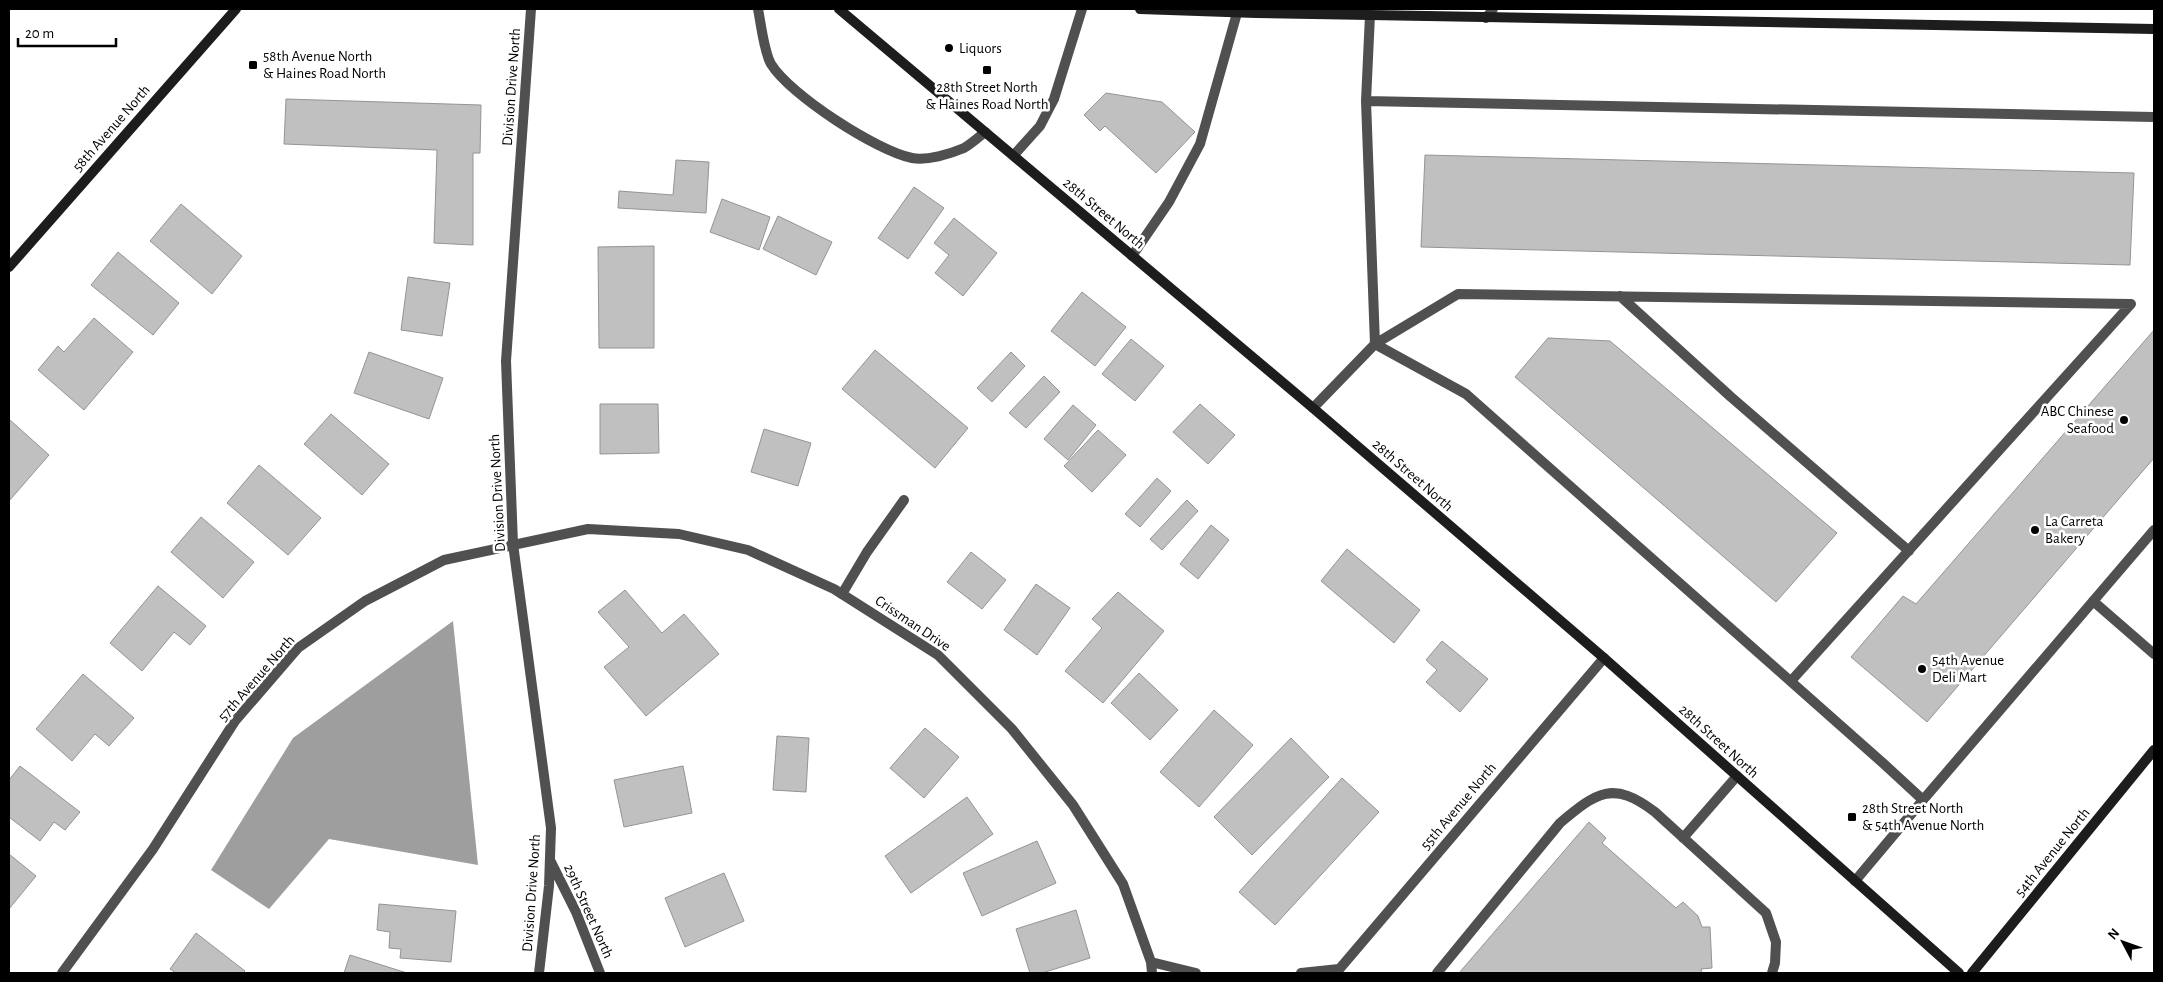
<svg xmlns="http://www.w3.org/2000/svg" width="2163" height="982" font-family="'Alegreya Sans',sans-serif">
	<rect width="100%" height="100%" fill="#fff"/>
	<path fill="#9e9e9e" d="M453,621L478,865L329,839L269,909L211,870L293,738Z"/>
	<path fill="#c0c0c0" stroke="#949494" d="M1106,93L1162,102L1195,132L1156,173L1105,126L1100,131L1084,115Z
		M286,99L481,105L480,153H473V245L434,243L437,150L284,144Z
		M1425,155L2134,173L2130,265L1421,247Z
		M676,160L709,162L706,213L618,208L619,191L673,195Z
		M914,187L944,208L908,259L878,238Z
		M722,199L770,217L759,250L710,232Z
		M181,204L242,256L212,294L150,241Z
		M778,216L832,242L816,275L763,249Z
		M954,218L997,253L963,296L935,273L949,255L934,243Z
		M654,246V348H599L598,247Z
		M118,252L179,303L153,335L91,285Z
		M408,277L450,283L442,336L401,330Z
		M1082,292L1126,327L1095,366L1051,331Z
		M94,318L133,352L84,410L38,370L58,346L64,352Z
		M2154,330V458L1927,722L1851,657L1903,596L1916,604Z
		M1548,338L1610,341L1837,533L1776,602L1515,377Z
		M1131,339L1164,366L1135,401L1102,374Z
		M875,350L968,428L935,468L842,389Z
		M369,352L443,378L429,419L354,393Z
		M1011,352L1025,366L992,402L977,388Z
		M1044,376L1060,392L1026,428L1009,413Z
		M600,404H658L659,453L600,454Z
		M1200,404L1235,435L1208,464L1173,432Z
		M1073,405L1096,425L1068,460L1044,439Z
		M331,414L389,464L362,495L304,444Z
		M10,420L49,455L9,501V422Z
		M764,429L811,443L798,486L751,472Z
		M1098,430L1126,455L1092,492L1064,466Z
		M259,465L321,518L288,555L227,503Z
		M1157,478L1171,491L1140,527L1125,514Z
		M1187,500L1198,511L1162,550L1150,539Z
		M201,517L254,562L223,598L171,552Z
		M1211,525L1229,540L1198,579L1180,564Z
		M1347,549L1420,610L1394,643L1321,581Z
		M971,552L1006,580L982,609L947,582Z
		M1036,584L1070,608L1037,655L1004,630Z
		M158,586L206,626L190,645L174,632L142,671L110,643Z
		M625,590L662,633L684,614L719,654L646,716L604,667L629,647L598,612Z
		M1118,592L1164,631L1103,703L1065,671L1102,628L1092,619Z
		M1442,641L1488,679L1460,712L1426,682L1437,670L1426,660Z
		M1139,673L1178,710L1150,740L1111,703Z
		M83,674L134,718L109,746L95,734L72,761L36,729Z
		M1214,710L1253,745L1199,807L1160,772Z
		M925,728L959,757L924,798L890,768Z
		M777,736L809,738L806,792L773,790Z
		M1291,738L1329,777L1252,855L1214,817Z
		M20,766L80,812L65,830L54,822L40,841L9,817V780Z
		M683,766L692,813L624,827L614,780Z
		M1342,778L1379,812L1275,925L1239,892Z
		M967,797L993,834L911,893L885,856Z
		M1589,822L1606,838L1602,843L1676,908L1683,902L1698,916L1702,927H1710L1712,968L1701,969L1702,973H1459Z
		M1037,841L1056,883L982,916L963,873Z
		M9,854L36,876L9,909Z
		M724,873L744,921L685,947L665,898Z
		M379,904L456,911L451,962L400,958L401,949L389,948L390,932L377,930Z
		M1076,910L1090,958L1042,973H1030L1016,929Z
		M196,933L245,971L243,973H176L170,969Z
		M350,955L407,973H344Z"/>
	<g fill="none" stroke-linecap="round" stroke-linejoin="round">
		<path stroke="#505050" stroke-width="10" d="M758,9C761,24 764,52 771,64C790,95 877,151 912,158C927,161 950,154 964,148C971,144 979,137 985,132
			M1486,18L1493,9
			M1366,101L1370,15
			M1014,155L1040,126L1054,99L1082,9
			M1132,256L1169,202L1200,144L1237,13
			M1620,296L1731,397L1909,551
			M1313,408L1375,344L1366,101L2154,117
			M842,594L867,552L904,500
			M2093,601L2154,654
			M1791,681L2131,304L1458,294L1375,344L1466,394L1884,764L1923,800L1855,881
			M1923,800L2154,530
			M1683,838L1737,776
			M1437,973L1560,823C1597,792 1613,780 1655,812L1766,913L1776,942L1775,963L1772,973"/>
		<path stroke="#505050" stroke-width="10" d="M531,9L506,361L513,544L551,828L549,886L539,973
			M551,862L576,912L600,973
			M1151,962L1196,973
			M62,973L153,849L235,721L298,648L365,601L444,560L588,529L679,534L748,550L834,589L938,655L1012,729L1073,805L1123,884L1151,962L1152,973
			M1301,973L1339,969
			M1336,973L1604,658"/>
		<path stroke="#1d1d1d" stroke-width="10" d="M839,9L1313,408L1604,658L1959,973
			M1140,9L1256,13L2154,29
			M9,267L236,9
			M1972,973L2154,750"/>
	</g>
	<g fill="#000" stroke="#fff" stroke-width="2">
		<circle cx="949" cy="48" r="5"/>
		<rect x="248" y="60" width="10" height="10" rx="2.5"/>
		<rect x="982" y="65" width="10" height="10" rx="2.5"/>
		<circle cx="2124" cy="420" r="5"/>
		<circle cx="2035" cy="530" r="5"/>
		<circle cx="1922" cy="669" r="5"/>
		<rect x="1847" y="812" width="10" height="10" rx="2.5"/>
	</g>
	<g text-anchor="middle" stroke-width="5" stroke-linejoin="round" paint-order="stroke">
		<g font-size="15" fill="#000" stroke="#fff" text-anchor="start">
			<text x="959" y="53">Liquors</text>
			<text x="263" y="61">58th Avenue North<tspan x="263" dy="17">&amp; Haines Road North</tspan></text>
			<text x="987" y="92" text-anchor="middle">28th Street North<tspan x="987" dy="17">&amp; Haines Road North</tspan></text>
			<text x="2114" y="416" text-anchor="end">ABC Chinese<tspan x="2114" dy="17">Seafood</tspan></text>
			<text x="2045" y="526">La Carreta<tspan x="2045" dy="17">Bakery</tspan></text>
			<text x="1932" y="665">54th Avenue<tspan x="1932" dy="17">Deli Mart</tspan></text>
			<text x="1862" y="813">28th Street North<tspan x="1862" dy="17">&amp; 54th Avenue North</tspan></text>
		</g>
		<g font-size="15" fill="#000" stroke="#fff">
			<text transform="translate(511 87) rotate(-86)" y="5">Division Drive North</text>
			<text transform="translate(111 128) rotate(-49)" y="5">58th Avenue North</text>
			<text transform="translate(1104 213) rotate(40)" y="5">28th Street North</text>
			<text transform="translate(1413 475) rotate(41)" y="5">28th Street North</text>
			<text transform="translate(497 493) rotate(-93)" y="5">Division Drive North</text>
			<text transform="translate(913 623) rotate(34)" y="5">Crissman Drive</text>
			<text transform="translate(256 678) rotate(-49)" y="5">57th Avenue North</text>
			<text transform="translate(1719 741) rotate(42)" y="5">28th Street North</text>
			<text transform="translate(1458 806) rotate(-50)" y="5">55th Avenue North</text>
			<text transform="translate(2052 852) rotate(-51)" y="5">54th Avenue North</text>
			<text transform="translate(531 893) rotate(-86)" y="5">Division Drive North</text>
			<text transform="translate(589 911) rotate(66)" y="5">29th Street North</text>
		</g>
	</g>
	<rect width="2163" height="982" fill="none" stroke="#000000" stroke-width="20"/>
	<g transform="translate(2123 942) rotate(311)" stroke="#ffffff" stroke-width="4" paint-order="stroke">
	<path d="M0-4L9 19L0 12L-9 19Z" fill="#000000"/>
	<text y="-8" font-size="14" font-weight="bold" text-anchor="middle" fill="#000000">N</text>
	</g>
	<path d="M18 38v8h98v-8" fill="none" stroke="#000000" stroke-width="2.5"/>
	<text x="25" y="38" font-size="15" fill="#000000" stroke="#ffffff" stroke-width="4" paint-order="stroke">20 m</text>
</svg>
